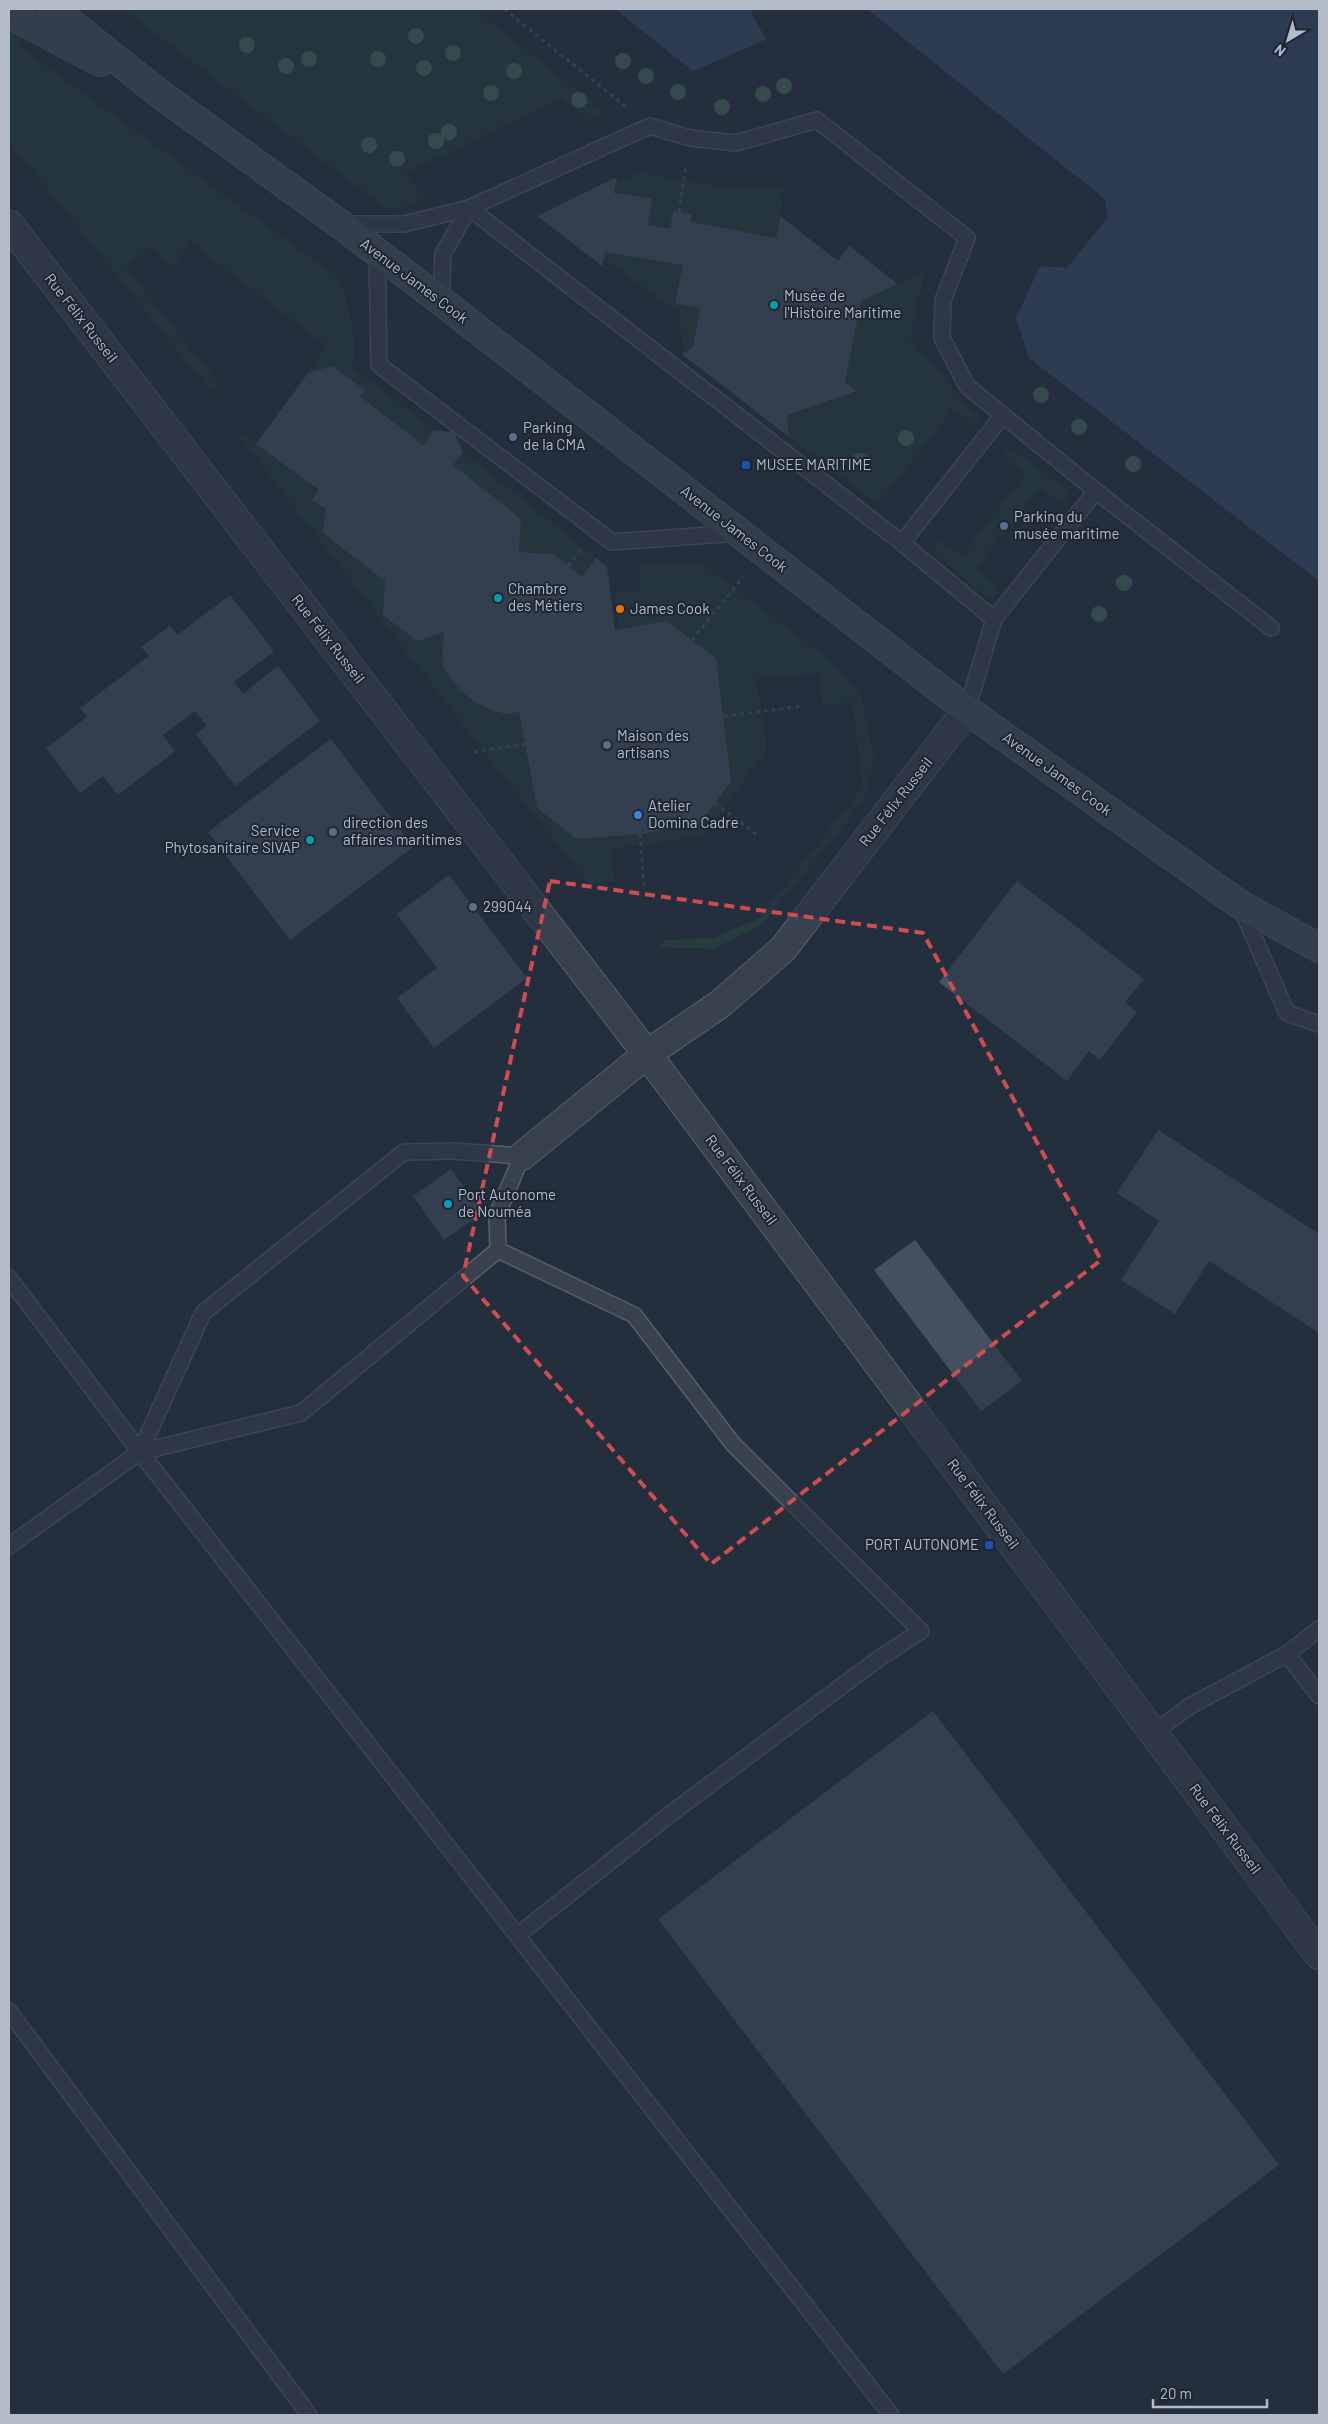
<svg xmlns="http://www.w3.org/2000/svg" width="1328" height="2424" font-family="Barlow,sans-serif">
	<rect width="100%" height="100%" fill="#242f3e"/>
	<path fill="#263c3f" d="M123,9H474L604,112L592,122L561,98L404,174L426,198L407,206L389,211Z
		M9,26L25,34L17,45L340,279C349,308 358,336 352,367L435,430L423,445L360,396L365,390L308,373L327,346L191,243L172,267L152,246L125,267L219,384L210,391L9,141Z
		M639,172C687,182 735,191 784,188L776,238L691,222V214L673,211L670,229L648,225L615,193L616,183Z
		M605,252L683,265L675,303L700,308L693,347L682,354L680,313L604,259Z
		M925,273L910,338L979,419L976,426L953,409L878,504L789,437L787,415L856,391L845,382L861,301Z
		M241,433L319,490L312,500L326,509L324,533L385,581L444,632C443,643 441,655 444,667C445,672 449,676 452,680C468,702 492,716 519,712L537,808L699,825L731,781L716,658L619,630L615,592H640L639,563L699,562L826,657L861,696L874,759L864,801L763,924L714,949L657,947L666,940L713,938L759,918L863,787L852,702L822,705L820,673L756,678L767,750L703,836L611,849L615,882L589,883L487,756L244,442Z
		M1013,450L1067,490V498L1062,504L1040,487L976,568L1000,588L994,596L989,598L935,555L934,548L941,540L962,556L1025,474L1003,456L1006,451Z
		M463,452L596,558L582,577L553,554L519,552L521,519L453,465Z"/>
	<path fill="#394c67" d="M615,9H754L751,13L766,39L693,71Z
		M867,9H1319V581L1029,358L1016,318L1040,266L1067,268L1108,217L1105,199Z"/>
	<path fill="#455162" d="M617,177L614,193L652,199L648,225L670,229L673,211L691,214V222L776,238L780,216L838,261L849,246L898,284L861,301L845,382L857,391L787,415L789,437L682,354L693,347L700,308L675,303L683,265L605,252L602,266L537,216Z
		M332,366L365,390L360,396L423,445L435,430L454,432L463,452L453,465L521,519L519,552L553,554L582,577L596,558L607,567L615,630L666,621L716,658L731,781L699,825L640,834L577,839L537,808L519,712L507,714L493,711L476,703L459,689L444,669L442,649L444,632L417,641L383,615L385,581L323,533L326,509L312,500L319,490L256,444L308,373Z
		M230,595L274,651L234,682L243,694L278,666L320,721L235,786L196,734L207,726L195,711L163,735L175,751L118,795L103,776L80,793L46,748L87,717L80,708L149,656L141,647L170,626L177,635Z
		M331,739L413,847L290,940L208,832Z
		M449,875L527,978L434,1048L397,998L437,968L397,914Z
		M1017,881L1144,979L1125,1002L1137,1012L1100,1060L1089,1051L1067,1081L939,982Z
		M1158,1130L1319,1234V1333L1209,1261L1175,1314L1121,1280L1159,1221L1117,1193Z
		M451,1169L483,1213L444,1240L413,1196Z
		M915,1240L1022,1381L981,1411L874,1270Z
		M933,1711L1279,2165L1003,2374L658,1919Z"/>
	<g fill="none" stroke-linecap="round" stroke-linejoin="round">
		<g stroke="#565f6c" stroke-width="18">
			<path id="service" d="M342,224H404L469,208L902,543L994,619
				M377,252L379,365L612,542L738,533
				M441,301L443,254L469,208L650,126L690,138L736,143L817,120L967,238L943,300L942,338L967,386L1096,491L1271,628
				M902,543L1003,415
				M967,710L994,619L1096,491
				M1241,908L1287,1013L1319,1024
				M498,1250L634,1315L733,1444L921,1631L878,1659L669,1815L518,1935
				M9,1278L140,1452L891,2415
				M9,1546L140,1452L301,1413L498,1250L497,1215L522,1156L453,1151L404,1152L203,1313L140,1452
				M1287,1654L1319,1696
				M1153,1733L1190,1706L1287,1654L1319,1629
				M9,2011L309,2415"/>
		</g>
		<g stroke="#565f6c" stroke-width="30">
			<path id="minor" d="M9,224L647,1054L1319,1955
				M522,1156L647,1054L720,1004L783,949L967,710"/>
		</g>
		<g stroke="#565f6c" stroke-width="30">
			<path id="secondary" d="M53,9L160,94L340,224L441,301L967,710L1239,904L1319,948
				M9,14L100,62"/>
		</g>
		<path stroke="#44595c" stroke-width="3" stroke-dasharray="4 4" stroke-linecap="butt" d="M504,9L626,107
			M679,212L686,165
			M568,566L580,550
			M692,640L743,577
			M724,716L802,706
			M474,752L525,744
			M715,803L760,837
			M640,834L644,889"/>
		<use href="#service" stroke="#38414e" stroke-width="15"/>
		<use href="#minor" stroke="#38414e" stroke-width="28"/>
		<use href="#secondary" stroke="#465061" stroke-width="28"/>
	</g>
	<g fill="#4b6a5d">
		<circle cx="416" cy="36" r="8"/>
		<circle cx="247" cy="45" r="8"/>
		<circle cx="453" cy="53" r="8"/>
		<circle cx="309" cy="59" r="8"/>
		<circle cx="378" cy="59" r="8"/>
		<circle cx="623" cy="61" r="8"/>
		<circle cx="286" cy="66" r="8"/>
		<circle cx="424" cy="68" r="8"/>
		<circle cx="514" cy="71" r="8"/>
		<circle cx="646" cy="76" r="8"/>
		<circle cx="784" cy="86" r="8"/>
		<circle cx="678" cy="92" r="8"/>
		<circle cx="491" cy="93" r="8"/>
		<circle cx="763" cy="94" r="8"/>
		<circle cx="579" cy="100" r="8"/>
		<circle cx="722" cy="107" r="8"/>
		<circle cx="449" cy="132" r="8"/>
		<circle cx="436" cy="141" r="8"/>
		<circle cx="369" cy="145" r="8"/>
		<circle cx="397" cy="159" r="8"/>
		<circle cx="1041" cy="395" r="8"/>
		<circle cx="1079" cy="427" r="8"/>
		<circle cx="906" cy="438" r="8"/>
		<circle cx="860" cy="461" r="8"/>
		<circle cx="1133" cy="464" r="8"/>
		<circle cx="1124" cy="583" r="8"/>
		<circle cx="1099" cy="614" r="8"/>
	</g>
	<path d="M0 0H1328V2424H0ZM550,881L923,933L1101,1260L711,1564L463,1276Z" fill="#242f3e" fill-opacity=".55" fill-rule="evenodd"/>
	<path fill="none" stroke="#ce4d50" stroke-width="4" stroke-dasharray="10 6" stroke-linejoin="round" d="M550,881L923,933L1101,1260L711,1564L463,1276Z"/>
	<g fill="#0f9aa8" stroke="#1d2633" stroke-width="2">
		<circle cx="774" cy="305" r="5"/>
		<circle cx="498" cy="598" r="5"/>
		<circle cx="310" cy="840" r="5"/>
		<circle cx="448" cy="1204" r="5"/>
	</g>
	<g fill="#5c6f8a" stroke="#1d2633" stroke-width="2">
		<circle cx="513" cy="437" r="5"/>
		<circle cx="1004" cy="526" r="5"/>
		<circle cx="607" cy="745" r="5"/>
		<circle cx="333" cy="832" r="5"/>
		<circle cx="473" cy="907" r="5"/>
	</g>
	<g fill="#1a4fb4" stroke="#1d2633" stroke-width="2">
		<rect x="741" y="460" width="10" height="10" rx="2.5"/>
		<rect x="984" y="1540" width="10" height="10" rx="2.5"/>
	</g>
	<circle fill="#e8710a" stroke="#1d2633" stroke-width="2" cx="620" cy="609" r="5"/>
	<circle fill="#3f7fe0" stroke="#1d2633" stroke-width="2" cx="638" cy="815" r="5"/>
	<g text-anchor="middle" stroke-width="4" stroke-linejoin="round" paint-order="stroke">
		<g font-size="15" fill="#b4bcc9" stroke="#1d2633">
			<text transform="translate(414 281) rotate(37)" y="5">Avenue James Cook</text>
			<text transform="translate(81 318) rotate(52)" y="5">Rue Félix Russeil</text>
			<text transform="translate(734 529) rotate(38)" y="5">Avenue James Cook</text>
			<text transform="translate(328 639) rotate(52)" y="5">Rue Félix Russeil</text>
			<text transform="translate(1057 774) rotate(36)" y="5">Avenue James Cook</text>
			<text transform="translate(896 802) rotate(-52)" y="5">Rue Félix Russeil</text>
			<text transform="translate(741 1180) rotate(53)" y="5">Rue Félix Russeil</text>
			<text transform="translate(983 1504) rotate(53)" y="5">Rue Félix Russeil</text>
			<text transform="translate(1225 1829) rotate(53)" y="5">Rue Félix Russeil</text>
		</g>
		<g font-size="15" fill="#b4bcc9" stroke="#1d2633" text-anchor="start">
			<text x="784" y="301">Musée de<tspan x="784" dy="17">l'Histoire Maritime</tspan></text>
			<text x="523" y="433">Parking<tspan x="523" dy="17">de la CMA</tspan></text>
			<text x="756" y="470">MUSEE MARITIME</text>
			<text x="1014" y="522">Parking du<tspan x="1014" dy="17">musée maritime</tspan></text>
			<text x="508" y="594">Chambre<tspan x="508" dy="17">des Métiers</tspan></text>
			<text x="630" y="614">James Cook</text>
			<text x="617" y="741">Maison des<tspan x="617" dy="17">artisans</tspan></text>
			<text x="648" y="811">Atelier<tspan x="648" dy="17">Domina Cadre</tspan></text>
			<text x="343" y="828">direction des<tspan x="343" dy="17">affaires maritimes</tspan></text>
			<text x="300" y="836" text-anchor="end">Service<tspan x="300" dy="17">Phytosanitaire SIVAP</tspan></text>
			<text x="483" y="912">299044</text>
			<text x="458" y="1200">Port Autonome<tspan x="458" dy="17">de Nouméa</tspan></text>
			<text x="979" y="1550" text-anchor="end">PORT AUTONOME</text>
		</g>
	</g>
	<rect width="1328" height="2424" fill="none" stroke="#b4bcc9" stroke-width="20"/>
	<g transform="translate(1288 40) rotate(218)" stroke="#1d2633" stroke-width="4" paint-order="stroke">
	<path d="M0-4L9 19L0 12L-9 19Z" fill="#b4bcc9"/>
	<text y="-8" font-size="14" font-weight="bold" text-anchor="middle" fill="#b4bcc9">N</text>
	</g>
	<path d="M1153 2399v8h114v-8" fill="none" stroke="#b4bcc9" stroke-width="2.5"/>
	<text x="1160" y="2399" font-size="15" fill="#b4bcc9" stroke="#1d2633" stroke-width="4" paint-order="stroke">20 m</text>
</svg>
